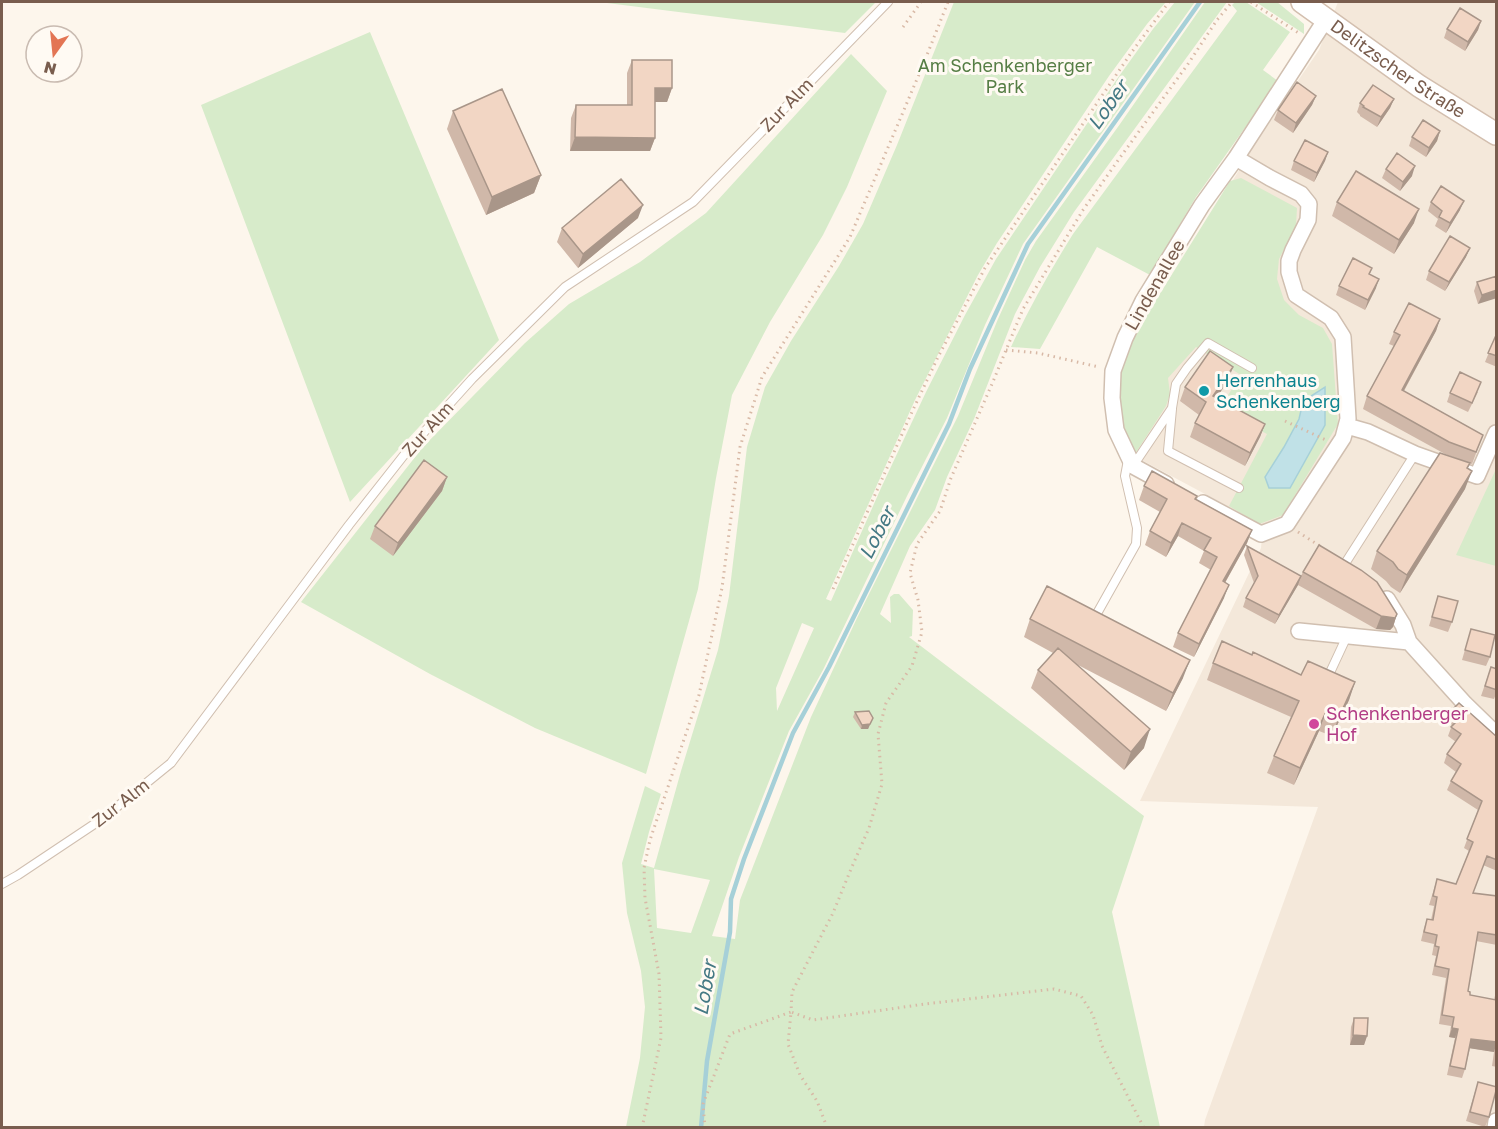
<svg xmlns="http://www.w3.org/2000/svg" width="1498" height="1129" font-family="'Golos Text',sans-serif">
	<rect width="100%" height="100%" fill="#fdf6ec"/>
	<path fill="#f4e8da" d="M1338,2H1496V1127H1204L1205,1120L1318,807L1140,801L1261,548L1263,525L1134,456L1120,414L1125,359L1256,142L1319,50Z"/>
	<path fill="#d7ebca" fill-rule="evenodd" d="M607,2H876L845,33L607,3Z
		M954,2H1166L1147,24L1109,76L997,243L978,275L915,400L826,599L831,601L881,488L926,392L965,315L996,259L1117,79L1153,29L1175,2H1195L1023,244L985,325L947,418L908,494L823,670L789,731L739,857L712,936L735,939L740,900L811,717L857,618L958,416L998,319L1025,260L1036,241L1120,124L1205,2H1227L1074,212L1040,267L1015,314L974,419L947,477L935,510L910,546L880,614L891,623L890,597L894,594H899L913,610L912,636L909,637L1144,816L1112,912L1160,1127H626L640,1058L645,1007L641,971L627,913L622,863L645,786L661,794L649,832L641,864L654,868L681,771L718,650L729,596L747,447L765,387L791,341L839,266L863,224L897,145ZM802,623L814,628L777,711L776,688ZM654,869L710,880L691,933L657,928Z
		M1235,2H1246L1290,32L1263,70L1278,81L1196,197L1150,275L1097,247L1040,349L1011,347C1029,308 1050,271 1073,234L1237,11L1232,5Z
		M1256,2H1277L1304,24V34Z
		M370,32L499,340L350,502L201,105Z
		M851,54L887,91L847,187L823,235L770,322L732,395L716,478L698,589L646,774L535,728L430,674L301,602L423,447L525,343L569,304L640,262L706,213Z
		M1241,178L1297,208L1296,226L1279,259L1277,279L1284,300L1299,315L1323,328L1332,344L1338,424L1283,515L1259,524L1229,506L1267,434L1219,409L1241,375L1196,347L1168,378L1170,394L1166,406L1135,454L1122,428L1119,397L1121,371L1133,337L1230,181Z
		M1496,469V566L1456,555Z"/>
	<path fill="#c0e1e7" stroke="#a6d0d8" stroke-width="1.5" d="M1325,387V425L1290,488H1269L1265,477L1284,447L1299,419L1302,406L1311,396Z"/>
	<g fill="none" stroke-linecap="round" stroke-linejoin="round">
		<path stroke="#a6d0d8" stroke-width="4.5" d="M701,1128L707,1061L730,932L731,899L744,859L793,733L829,667L949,424L970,369L1028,244L1200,2"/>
		<g stroke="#d0bfb0" stroke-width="10">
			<path id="lane" d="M1172,409L1168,451L1239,488
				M1133,466L1172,408L1176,384L1187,368L1208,343L1252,368
				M1346,562L1415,454
				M1095,617L1136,544L1137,528L1125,476L1128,460
				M1327,679L1347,636
				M2,884L18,875L102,819L171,763L349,525L408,450L472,379L565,287L693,202L888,2"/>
		</g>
		<g stroke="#d0bfb0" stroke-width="18">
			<path id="street" d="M1347,426L1368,432L1415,454L1477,476L1496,433
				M1166,484L1133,466L1116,430L1112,398L1113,371L1125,338L1143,301L1202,205L1236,158L1326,19
				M1203,503L1261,534L1287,524L1343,438L1348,419L1343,337L1331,318L1296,295L1289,272V261L1293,250L1308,220L1309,204L1301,194L1270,178L1236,158
				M1387,599L1403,625L1409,642
				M1299,631L1409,642L1465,704L1496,734
				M1495,1128L1496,1121"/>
		</g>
		<g stroke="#d3bfaf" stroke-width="24">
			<g id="secondary">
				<path id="s1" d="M1302,2L1419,86L1496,134"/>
			</g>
		</g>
		<path stroke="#d8b9a6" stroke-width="3" stroke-dasharray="1.5 4.5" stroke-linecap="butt" d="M1251,2L1300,34
			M903,27L921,2
			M1006,350L1038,353L1099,367
			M1285,421L1326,440
			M1298,532L1320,546
			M833,589L911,414L938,357L985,268L1131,53L1169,2
			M642,1128L661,1038L659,974L645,898L644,868L650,840L699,695L722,588L740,447L762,377L850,237L923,65L948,2
			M705,1128L703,1104L730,1034L791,1012L792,992L833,913L851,869L869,828L882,784L878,734L886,703L912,666L922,632L918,600L910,573L917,544L940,511L951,478L992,384L1023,309L1083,210L1119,159L1188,64L1217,20L1232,2
			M825,1128V1122L817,1101L800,1075L788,1044L791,1012L813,1020L925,1004L1054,989L1081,996L1093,1015L1102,1046L1144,1128"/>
		<use href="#lane" stroke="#fff" stroke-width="8"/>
		<use href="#street" stroke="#fff" stroke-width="15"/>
		<use href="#secondary" stroke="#fff" stroke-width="21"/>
	</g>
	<path fill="#d0b8a9" d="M1481,21L1478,30L1465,51L1444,38L1447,29Z
		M632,60L672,88L667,102H655V138L650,151H570L571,118L576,105H627V73Z
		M1316,96L1312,105L1293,133L1274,120L1278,110Z
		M1394,99L1390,108L1377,127L1360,116V115L1357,112L1360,103Z
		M453,111L541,175L534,193L486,215L447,129Z
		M1440,131L1437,141L1426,157L1409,146L1412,137Z
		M1328,152L1325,161L1314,182L1291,170L1294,161Z
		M1386,169L1412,176L1400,191L1382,178Z
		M1337,202L1414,223L1394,254L1332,216Z
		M1431,202L1460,210L1446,233L1435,226L1438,219L1428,211Z
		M638,218L578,268L557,242L562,228Z
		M1470,248L1466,257L1445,291L1426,280L1429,271Z
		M1372,268L1370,274L1376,288L1365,310L1336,295L1339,286Z
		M1497,276L1478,304L1474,291L1477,282Z
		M1440,319L1436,331L1404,391L1483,435L1472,464L1445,454L1363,409L1367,396L1394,346L1389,344L1394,332Z
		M1497,333V367L1485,362Z
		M1228,381L1216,398L1265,424L1260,437L1245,466L1190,437L1195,423L1199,415L1180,401L1185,387Z
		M1478,392L1468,412L1447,402L1450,393Z
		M1470,463L1468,468L1465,489L1400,593L1391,587L1386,581L1371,569L1377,551Z
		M447,477L442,491L393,556L370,539L375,526Z
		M1144,486L1196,499L1252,530L1247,543L1225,583L1224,598L1194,657L1173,647L1178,633L1211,570L1199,563L1204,551L1178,536L1166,557L1145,545L1150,531L1160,512L1139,500Z
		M1247,546L1301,576L1303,572L1397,614L1393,627L1390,630L1376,629L1298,585L1275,624L1243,607L1246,598L1254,583L1244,555Z
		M1438,596L1452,622L1448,632L1429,626Z
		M1030,619L1183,678L1166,711L1078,665L1144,748L1124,770L1031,688L1038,670L1053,653L1024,637Z
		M1471,629L1490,657L1486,666L1462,660Z
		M1252,655L1301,675L1355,682L1349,700L1332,736L1319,731L1294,785L1267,773L1274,756L1291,717L1207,680L1213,663Z
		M1491,667L1497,669V691L1494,699L1481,696Z
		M1451,711L1497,737V871L1483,865L1473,893L1497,896V945L1476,941L1468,991L1470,995L1494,1000L1497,987V1067L1492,1066L1494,1052L1470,1048L1465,1069L1462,1078L1447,1075L1455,1038L1449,1037L1451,1026L1439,1024L1446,978L1432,975L1436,956L1432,955L1434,944L1421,941L1424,928L1427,919L1431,920L1434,906L1429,905L1437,879L1456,884L1469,851L1464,848L1478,810L1447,790L1451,781L1456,772L1444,763L1447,754L1456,742L1448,736L1452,725L1447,720Z
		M855,712L873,718L868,729H861L853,717Z
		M1354,1018L1367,1036L1364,1045H1350L1351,1027Z
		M1478,1082L1489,1117L1485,1127L1466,1121Z"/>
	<path fill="#a99689" d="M1481,21L1478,30L1465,51L1468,42Z
		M655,88H672L667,102H650Z
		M1316,96L1312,105L1293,133L1296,123Z
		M1394,99L1390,108L1377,127L1381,117Z
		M1440,131L1437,141L1426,157L1429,148Z
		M575,137L655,138L650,151H570Z
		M1328,152L1325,161L1314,182L1317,173Z
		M1415,166L1412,176L1400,191L1403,182Z
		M541,175L534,193L486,215L492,197Z
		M1464,201L1460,210L1446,233L1450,223Z
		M643,205L638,218L578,268L583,254Z
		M1419,209L1414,223L1394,254L1399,240Z
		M1470,248L1466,257L1445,291L1449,282Z
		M1379,279L1376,288L1365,310L1368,300Z
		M1497,290V298L1478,304L1482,295Z
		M1440,319L1436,331L1397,403L1402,390Z
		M1233,367L1228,381L1208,410L1213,396Z
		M1265,424L1260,437L1245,466L1250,453Z
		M1472,471L1465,489L1400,593L1407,575Z
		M447,477L442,491L393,556L398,543Z
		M1182,523L1178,536L1166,557L1171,543Z
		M1252,530L1247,543L1218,595L1223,581Z
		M1301,576L1298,585L1275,624L1279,615Z
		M1229,585L1224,598L1194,657L1199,644Z
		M1397,614L1393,627L1390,630L1376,629L1381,616Z
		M1190,660L1183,678L1166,711L1173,693Z
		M1355,682L1349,700L1332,736L1338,719Z
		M1325,714L1319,731L1294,785L1300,768Z
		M873,718L868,729H861L862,725Z
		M1150,729L1144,748L1124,770L1131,752Z
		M1452,1028L1458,1029L1455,1038L1449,1037Z
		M1353,1035L1367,1036L1364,1045H1350Z
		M1471,1039L1497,1042L1494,1052L1468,1048Z"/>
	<path fill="#f2d6c4" stroke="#a99689" stroke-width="1.5" d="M1460,8L1481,21L1468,42L1447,29Z
		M632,60H672V88H655V138L575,137L576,105H632Z
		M1297,82L1316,96L1296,123L1278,110Z
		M1373,85L1394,99L1381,117L1363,107L1364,106L1360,103Z
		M502,89L541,175L492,197L453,111Z
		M1423,120L1440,131L1429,148L1412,137Z
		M1305,140L1328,152L1317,173L1294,161Z
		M1397,153L1415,166L1403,182L1386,169Z
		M1356,171L1419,209L1399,240L1337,202Z
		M621,179L643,205L583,254L562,228Z
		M1441,186L1464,201L1450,223L1439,217L1442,211L1431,202Z
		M1450,236L1470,248L1449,282L1429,271Z
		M1353,258L1372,268L1369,274L1379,279L1368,300L1339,286Z
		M1497,276V290L1482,295L1477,282Z
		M1409,303L1440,319L1402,390L1483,435L1476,452L1449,442L1367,396L1400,335L1394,332Z
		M1497,333V356L1488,353Z
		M1210,351L1233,367L1213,396L1265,424L1250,453L1195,423L1206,402L1185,387Z
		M1460,372L1481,382L1472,403L1450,393Z
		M1440,453L1470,463L1467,468L1472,471L1407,575L1398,569L1393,562L1377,551Z
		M424,460L447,477L398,543L375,526Z
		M1152,471L1197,496L1195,499L1252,530L1223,581L1229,585L1199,644L1178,633L1217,557L1204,550L1211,538L1182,523L1171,543L1150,531L1167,499L1144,486Z
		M1319,545L1361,570L1377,582L1397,614L1395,618L1381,616L1303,572Z
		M1247,546L1301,576L1279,615L1246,598L1258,576Z
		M1047,586L1190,660L1173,693L1030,619Z
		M1438,596L1458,601L1452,622L1432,617Z
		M1471,629L1495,635L1490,657L1465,650Z
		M1222,641L1252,655L1253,652L1301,675L1308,661L1355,682L1338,719L1325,714L1300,768L1274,756L1299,701L1213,663Z
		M1058,648L1150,729L1131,752L1038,670Z
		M1491,667L1497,669V690L1485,686Z
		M1459,703L1497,737V860L1487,856L1473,893L1497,896V935L1478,932L1468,991L1470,992V995L1496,1000L1497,996V1042L1471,1039L1465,1069L1450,1066L1458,1029L1452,1028L1454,1017L1442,1015L1449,969L1435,966L1439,947L1435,946L1437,935L1424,932L1427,919L1433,920L1437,897L1433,896L1437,879L1456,884L1473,842L1467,839L1482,801L1451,781L1461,764L1447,754L1461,734L1451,727L1459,719L1451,711Z
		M869,711L873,718L870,724L862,725L855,712Z
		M1354,1018H1368L1367,1036L1353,1035Z
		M1478,1082L1497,1087L1489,1117L1470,1112Z"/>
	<circle fill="#0f9aa8" stroke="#fffaf3" stroke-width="2" cx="1204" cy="391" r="6"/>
	<circle fill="#d1479c" stroke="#fffaf3" stroke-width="2" cx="1314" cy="724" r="6"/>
	<g text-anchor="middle" stroke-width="6" stroke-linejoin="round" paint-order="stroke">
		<g font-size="18" fill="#567e45" stroke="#fffaf3">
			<text x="1005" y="72">Am Schenkenberger<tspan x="1005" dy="21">Park</tspan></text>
		</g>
		<g font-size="18" fill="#795d4e" stroke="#fffaf3">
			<text dy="6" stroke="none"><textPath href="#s1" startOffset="117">Delitzscher Straße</textPath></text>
			<text transform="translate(787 105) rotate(-46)" y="6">Zur Alm</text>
			<text transform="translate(1155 285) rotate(-60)" y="6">Lindenallee</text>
			<text transform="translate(428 429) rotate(-48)" y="6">Zur Alm</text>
			<text transform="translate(121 803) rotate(-38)" y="6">Zur Alm</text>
		</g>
		<g font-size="18" fill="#0d838f" stroke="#fffaf3" text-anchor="start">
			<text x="1216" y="387">Herrenhaus<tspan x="1216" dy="21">Schenkenberg</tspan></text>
		</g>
		<g font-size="18" fill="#b23c85" stroke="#fffaf3" text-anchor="start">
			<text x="1326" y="720">Schenkenberger<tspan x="1326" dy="21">Hof</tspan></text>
		</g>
		<g font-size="20" font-style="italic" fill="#447984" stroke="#fffaf3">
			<text transform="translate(1108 105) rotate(-55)" y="7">Lober</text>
			<text transform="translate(877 533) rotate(-63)" y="7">Lober</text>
			<text transform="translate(705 988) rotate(-80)" y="7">Lober</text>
		</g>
	</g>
	<rect width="1498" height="1129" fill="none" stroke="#795d4e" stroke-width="6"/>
	<g transform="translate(54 54) rotate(195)"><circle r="28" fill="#fffaf3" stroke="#c9bbb1" stroke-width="1.5"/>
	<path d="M0-4.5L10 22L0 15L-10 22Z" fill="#e37554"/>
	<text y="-9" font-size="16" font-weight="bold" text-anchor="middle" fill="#795d4e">N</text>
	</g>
</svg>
